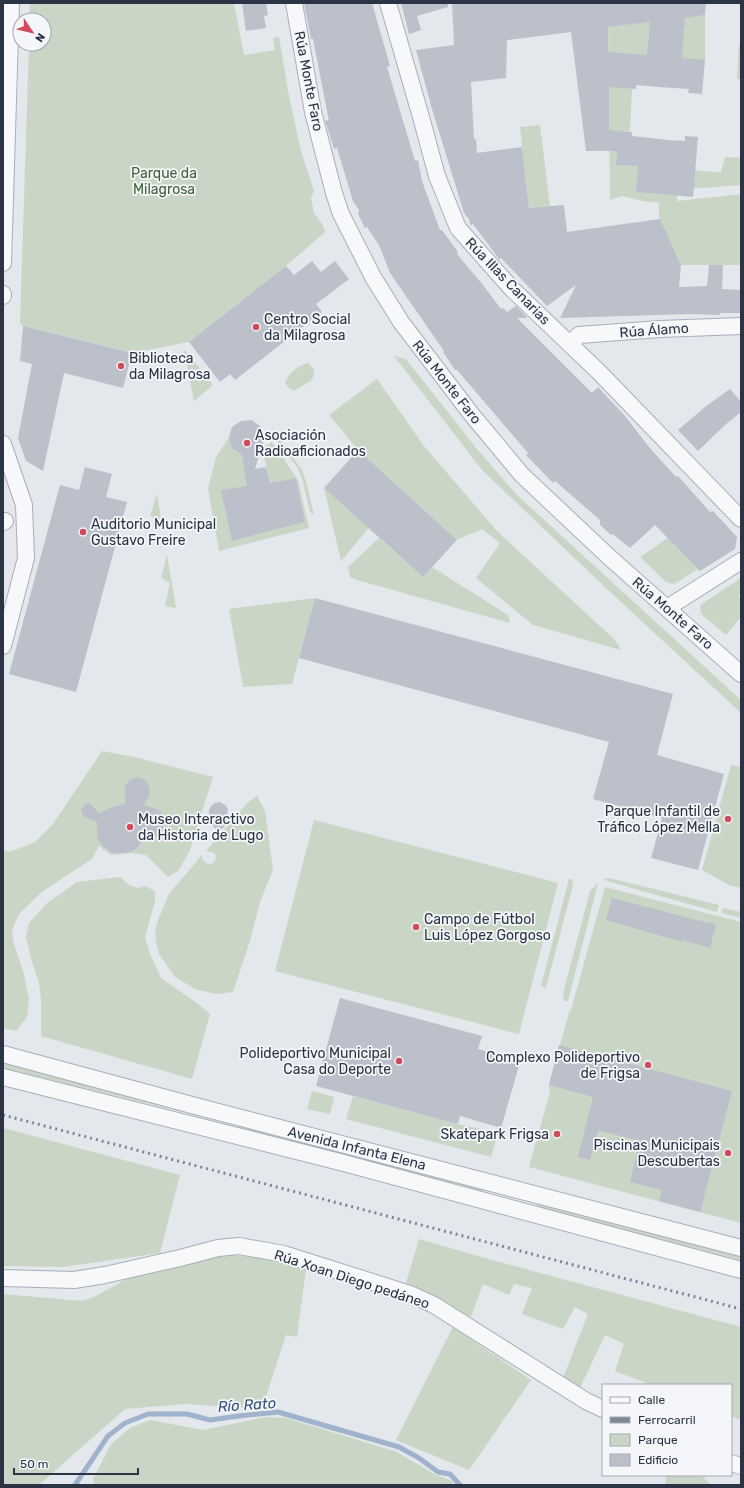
<svg xmlns="http://www.w3.org/2000/svg" width="744" height="1488" font-family="Rubik,sans-serif">
	<rect width="100%" height="100%" fill="#e4e7ec"/>
	<path fill="#c9d6c5" d="M30,3H234L244,55L275,50L273,38L279,37L289,96L301,151L314,191L311,198L314,213L322,224L325,232L286,266L189,342L132,353L23,326L20,323L29,44H44V20H29Z
		M705,15V60L677,63L649,31L648,43H653L632,89L630,131H619L616,164L629,166L643,163L642,180H637L636,192L670,195L683,170L721,172L725,157L741,158V185L677,190V201L741,194V265H681L659,218V203L643,201L622,196L610,200L608,27Z
		M739,43L741,44V79H737Z
		M540,125L550,206L529,208L520,127Z
		M184,350L186,351L213,385L194,401Z
		M394,356L406,359L477,449L517,495L741,700V713L608,590L482,470Z
		M308,363L315,370L312,380L294,391L289,388L285,383C288,373 298,366 308,363Z
		M377,379L424,446L497,531L615,640L621,650L533,625L476,578L500,543L482,529L457,540L358,450L329,415Z
		M277,436L302,470L306,481L314,515L310,512L302,478L297,467L276,440Z
		M229,437C232,448 235,454 248,455L247,486L232,541L304,522L296,478L270,483L262,448L272,442L298,480L309,528L219,551L208,488L216,457Z
		M324,488L369,528L341,561Z
		M157,494L161,520L150,516Z
		M379,538L423,577L432,567L508,615L510,623L357,580L350,577L348,567Z
		M668,538L698,569L674,584L666,582L640,557Z
		M167,555L176,608L165,606L170,583L161,578Z
		M741,578V593L738,596L741,598V617L726,635L701,614L700,605Z
		M315,598L292,684L243,687L229,609Z
		M102,751L134,757L213,777L190,850L178,871L168,877L146,855L132,853L111,855L99,846L92,859L43,891L19,914L12,930L13,941L24,974L29,999L27,1017L16,1031L3,1028V850L10,852L35,842L53,824Z
		M731,765L741,767V888L729,885L702,870Z
		M257,796L265,811L273,870L260,902L250,941L233,992L216,994L195,989L175,977L159,954L156,942L155,932L158,920L169,894L202,855L203,860L208,864H211L215,861L216,856L214,853L206,851L247,803Z
		M314,820L558,883L519,1034L275,971Z
		M120,877L129,885L138,888L145,886L155,891V901L145,938L151,956L161,978L197,1003L210,1014L192,1079L41,1036V1000L39,983L32,962L26,937L29,923L47,903L77,882Z
		M609,878L719,905L717,912L607,881L604,879Z
		M569,879H572L573,885L546,988L541,986Z
		M598,883L568,1001H564L563,994L590,891Z
		M605,887L741,922V1223L529,1167L550,1092L549,1085L569,1013L568,1012H570L573,1003Z
		M723,908L741,912V918L722,913Z
		M3,1061L183,1107V1112L3,1068Z
		M312,1091L334,1097L330,1114L307,1109Z
		M353,1096L458,1124L498,1133L491,1157L346,1119Z
		M240,1123L484,1187L483,1192L238,1129Z
		M3,1128L180,1175L160,1253L63,1267L3,1266Z
		M538,1200L741,1255V1260L536,1207Z
		M419,1239L492,1260L741,1327V1420L731,1416V1385H651L615,1371L624,1344L605,1335L580,1388L563,1378L588,1314L575,1307L563,1329L522,1314L532,1288L514,1284L509,1295L483,1284L471,1317L406,1283Z
		M228,1255L265,1257L306,1269L297,1337L286,1335L262,1409L185,1404L125,1409L39,1485H3V1294L82,1301L94,1297L132,1276Z
		M453,1327L531,1380L469,1470L396,1440Z
		M265,1417L286,1418L397,1452L434,1474L452,1481L454,1485H95L93,1479L111,1444L130,1428L150,1420L203,1430Z
		M666,1475H701L711,1485H665Z"/>
	<g fill="none" stroke-linecap="round" stroke-linejoin="round">
		<path stroke="#9fb4cc" stroke-width="5" d="M75,1485L108,1436L125,1423L148,1414H187L210,1420L239,1416L278,1412L399,1447L419,1458L438,1472L450,1474L460,1485"/>
	</g>
	<path fill="#bbc0ca" fill-rule="evenodd" d="M242,3H266L268,15L264,16L266,28L246,31Z
		M304,3H372L390,66L387,67L415,161L418,160L422,181L440,230H438H442L458,252L457,254L466,265L483,285L501,309L503,308L507,312L516,306L526,316L527,318H517L592,393L598,387L625,416L649,447L676,477L678,476L710,512L713,511L737,537L735,549L700,571L655,525L630,548L613,534L611,535L600,525V520L555,481L553,483L526,455L528,453L457,370H455L443,352L444,351L390,273L379,245L368,229V227L365,228L358,214L359,210L353,201L337,148L334,149L325,120L329,121L313,39H311Z
		M401,3H448V7L417,16L421,30L409,34Z
		M452,3H706L705,15L685,18L682,58L705,60L702,94L688,93L689,89L659,87L636,85V89L609,87V130L632,132V136L669,140L685,141V136L698,137L693,197L636,192L638,166L616,165L617,151H586L571,32L507,40L506,78L471,82L474,139H476L477,153L522,147L529,208L564,205L567,232L660,219L681,265L679,287L707,286L709,265H723L722,289L741,290V313H720V315L690,314L560,318L576,285L547,306L501,258L499,259L473,224L470,225L469,219L464,213L432,109L416,50L454,45ZM650,22L647,55L608,52V27Z
		M312,261L321,272L335,261L349,279L316,304L322,312L235,380L230,374L220,382L189,342L286,266L294,275Z
		M23,326L132,353L123,388L64,373L43,471L26,461L18,438L32,364L20,361Z
		M730,389L741,402V412L725,425L698,451L678,430L705,407Z
		M252,420L261,427L265,437L255,469L266,467L270,483L296,478L305,522L232,541L221,490L247,486L242,455L232,448L229,437L232,427L241,421Z
		M358,450L457,540L423,577L324,488Z
		M85,467L112,474L106,497L127,502L76,692L9,674L60,485L79,490Z
		M315,598L673,694L657,755L724,774L698,870L651,858L662,818L593,799L609,742L299,658Z
		M137,777L143,779L147,782L149,787L150,793L144,805L156,809L161,812L164,818V824L162,830L159,835L153,838L142,840L139,846L132,851L125,853H112L103,846L98,840L97,832V822L83,816L81,809L85,804L89,803L92,805L99,814L112,807L125,804V788L127,783L131,779Z
		M220,802L225,805L228,809L226,824L222,829H216L210,823L211,818L209,815V810L211,806L215,803Z
		M612,898L696,920L716,924L710,948L683,940L682,942L606,920Z
		M340,998L482,1036L478,1049L520,1062L501,1128L460,1116L458,1124L316,1086Z
		M559,1045L732,1091L700,1212L659,1201L662,1190L630,1182L640,1141L598,1130L590,1160L578,1157L593,1097L549,1085Z"/>
	<g fill="none" stroke-linecap="round" stroke-linejoin="round">
		<g stroke="#a9aeb7" stroke-width="18">
			<path id="minor" d="M294,3L313,112L334,193L341,214L373,277L401,322L472,415L522,475L608,556L741,674
				M388,3L421,117L437,176L458,228L512,289L599,372L741,519
				M3,263L11,3
				M3,294V296
				M570,344L579,335L660,329L741,326
				M3,444L24,505L26,558L3,646
				M3,522L5,521
				M667,608L741,561
				M3,1054L203,1108L741,1248
				M3,1077L340,1162L741,1270
				M3,1278L74,1280L105,1275L180,1258L218,1248L239,1246L284,1254L410,1294L434,1305L586,1401L603,1409
				M731,1463L741,1466"/>
		</g>
		<use href="#minor" stroke="#f7f8fa" stroke-width="16"/>
		<path stroke="#7d8696" stroke-width="3" stroke-dasharray="2 4" stroke-linecap="butt" d="M3,1115L741,1309"/>
	</g>
	<g fill="#d1495b" stroke="#f4f6f9" stroke-width="1.5">
		<circle cx="256" cy="327" r="4"/>
		<circle cx="121" cy="366" r="4"/>
		<circle cx="247" cy="443" r="4"/>
		<circle cx="83" cy="532" r="4"/>
		<circle cx="728" cy="819" r="4"/>
		<circle cx="130" cy="827" r="4"/>
		<circle cx="416" cy="927" r="4"/>
		<circle cx="399" cy="1061" r="4"/>
		<circle cx="648" cy="1065" r="4"/>
		<circle cx="557" cy="1134" r="4"/>
		<circle cx="728" cy="1153" r="4"/>
	</g>
	<g text-anchor="middle" stroke-width="3.5" stroke-linejoin="round" paint-order="stroke">
		<g font-size="14" fill="#2b3445" stroke="#f4f6f9">
			<text transform="translate(309 81) rotate(79)" y="5">Rúa Monte Faro</text>
			<text transform="translate(508 281) rotate(46)" y="5">Rúa Illas Canarias</text>
			<text transform="translate(654 330) rotate(-4)" y="5">Rúa Álamo</text>
			<text transform="translate(447 382) rotate(52)" y="5">Rúa Monte Faro</text>
			<text transform="translate(673 613) rotate(41)" y="5">Rúa Monte Faro</text>
			<text transform="translate(357 1148) rotate(14)" y="5">Avenida Infanta Elena</text>
			<text transform="translate(352 1279) rotate(18)" y="5">Rúa Xoan Diego pedáneo</text>
		</g>
		<g font-size="14" fill="#3f6138" stroke="#f4f6f9">
			<text x="164" y="178">Parque da<tspan x="164" dy="16">Milagrosa</tspan></text>
		</g>
		<g font-size="14" fill="#2b3445" stroke="#f4f6f9" text-anchor="start">
			<text x="264" y="324">Centro Social<tspan x="264" dy="16">da Milagrosa</tspan></text>
			<text x="129" y="363">Biblioteca<tspan x="129" dy="16">da Milagrosa</tspan></text>
			<text x="255" y="440">Asociación<tspan x="255" dy="16">Radioaficionados</tspan></text>
			<text x="91" y="529">Auditorio Municipal<tspan x="91" dy="16">Gustavo Freire</tspan></text>
			<text x="720" y="816" text-anchor="end">Parque Infantil de<tspan x="720" dy="16">Tráfico López Mella</tspan></text>
			<text x="138" y="824">Museo Interactivo<tspan x="138" dy="16">da Historia de Lugo</tspan></text>
			<text x="424" y="924">Campo de Fútbol<tspan x="424" dy="16">Luis López Gorgoso</tspan></text>
			<text x="391" y="1058" text-anchor="end">Polideportivo Municipal<tspan x="391" dy="16">Casa do Deporte</tspan></text>
			<text x="640" y="1062" text-anchor="end">Complexo Polideportivo<tspan x="640" dy="16">de Frigsa</tspan></text>
			<text x="549" y="1139" text-anchor="end">Skatepark Frigsa</text>
			<text x="720" y="1150" text-anchor="end">Piscinas Municipais<tspan x="720" dy="16">Descubertas</tspan></text>
		</g>
		<g font-size="15" font-style="italic" fill="#34527a" stroke="#f4f6f9">
			<text transform="translate(247 1405) rotate(-4)" y="5">Río Rato</text>
		</g>
	</g>
	<rect width="744" height="1488" fill="none" stroke="#2b3445" stroke-width="8"/>
	<rect x="602" y="1384" width="130" height="92" fill="#f4f6f9" stroke="#a4a8b1"/>
	<rect x="610" y="1397" width="20" height="6" fill="#f7f8fa" stroke="#a4a8b1"/>
	<text x="638" y="1404" font-size="12" fill="#2b3445">Calle</text>
	<rect x="610" y="1417" width="20" height="6" fill="#7d8696" stroke="#a4a8b1"/>
	<text x="638" y="1424" font-size="12" fill="#2b3445">Ferrocarril</text>
	<rect x="610" y="1434" width="20" height="12" fill="#c9d6c5" stroke="#a4a8b1"/>
	<text x="638" y="1444" font-size="12" fill="#2b3445">Parque</text>
	<rect x="610" y="1454" width="20" height="12" fill="#bbc0ca" stroke="#a4a8b1"/>
	<text x="638" y="1464" font-size="12" fill="#2b3445">Edificio</text>
	<g transform="translate(32 32) rotate(125)"><circle r="19" fill="#f4f6f9" stroke="#a4a8b1"/>
	<path d="M0-3L7 15L0 10L-7 15Z" fill="#d1495b"/>
	<text y="-6" font-size="11" font-weight="bold" text-anchor="middle" fill="#2b3445">N</text>
	</g>
	<path d="M14 1468v6h124v-6" fill="none" stroke="#2b3445" stroke-width="2"/>
	<text x="20" y="1468" font-size="12" fill="#2b3445" stroke="#f4f6f9" stroke-width="3" paint-order="stroke">50 m</text>
</svg>
